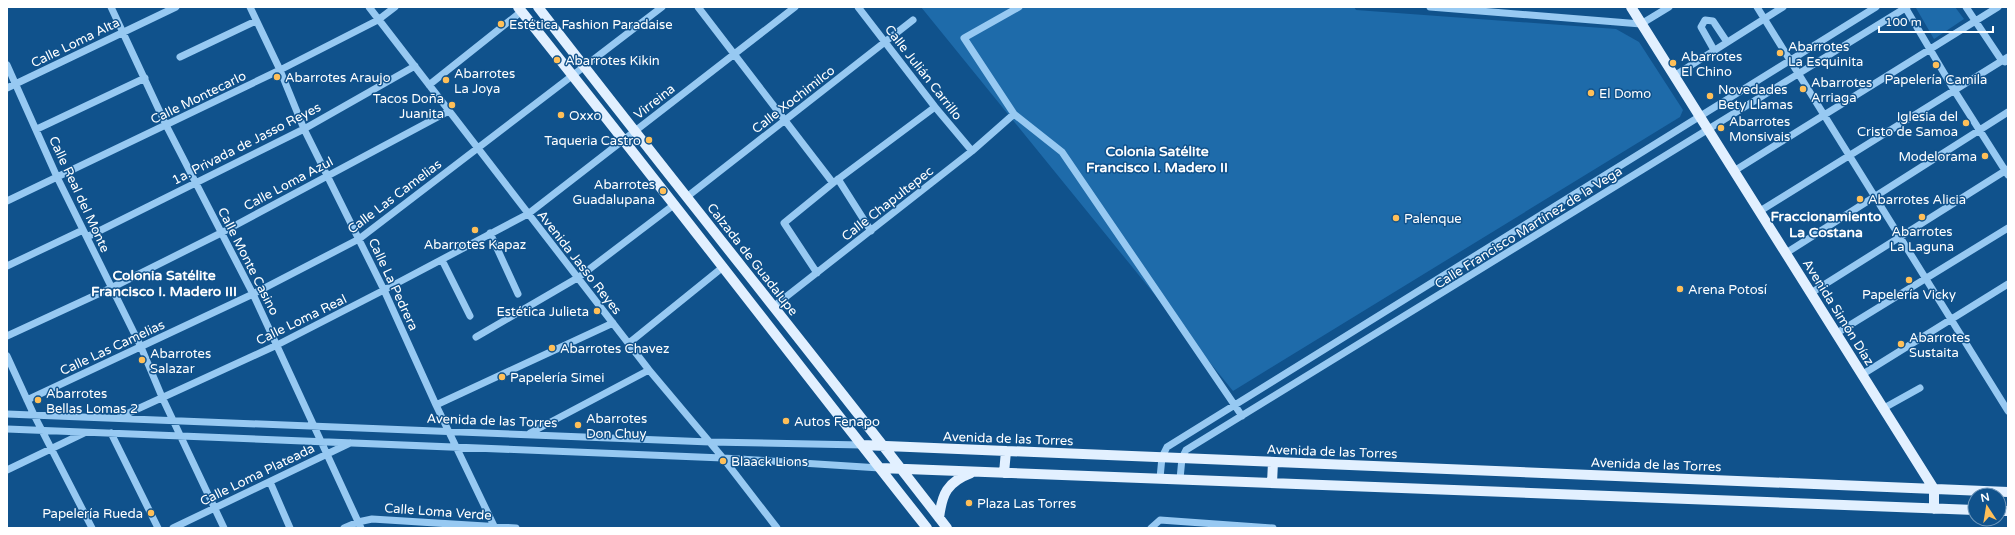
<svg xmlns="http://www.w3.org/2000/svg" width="2015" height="535" font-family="'Varela Round',sans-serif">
	<rect width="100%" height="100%" fill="#10528c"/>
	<path fill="#1e6baa" d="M921,7H1354L1356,10L1616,29L1639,42L1683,110L1680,117L1233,391Z
		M1918,7H1955L1964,19L1934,39L1916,8Z"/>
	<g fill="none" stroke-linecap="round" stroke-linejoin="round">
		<path stroke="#97c9f2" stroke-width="7" d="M111,7L166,125L253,294L361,528
			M250,7L280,70L304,129L384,290L436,405L495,528
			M369,7L649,370L723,458L777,528
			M698,7L833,183
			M858,7L935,107L972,151
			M1019,7L964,38L1014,114L1062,152L1242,416
			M1430,7L1641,24L1669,7
			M1757,7L2008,411
			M1905,7L1954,90L2008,175
			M1966,7L2002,61L2005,62
			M1714,50L1701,27L1705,20L1713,21L1727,42
			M180,57L256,21
			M7,65L57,177L141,347L162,397L224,528
			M1674,76L1783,7
			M429,85L522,11
			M7,88L176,7
			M37,129L145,78
			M1734,171L1998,7
			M838,179L871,231
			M688,196L913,20
			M7,201L280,70L378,20L395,7
			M1760,211L2008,57
			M490,233L518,294
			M87,237L304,129L415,66
			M1786,253L2008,112
			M442,260L470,316
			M7,266L83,230
			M817,273L784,223L833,183L935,107
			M1811,293L2008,169
			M773,307L972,151L1014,114
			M1837,333L2008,228
			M7,336L111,288L221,233L449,111
			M476,337L579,277L675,204
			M629,343L723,267
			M7,356L34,415L92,528
			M1863,374L2008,284
			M27,400L253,294L359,239L662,7
			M436,405L613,323
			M1884,408L1920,388
			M7,414L710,442L862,445
			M120,417L277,345L384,290L528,214L795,7
			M7,429L723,458L880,468
			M111,433L158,528
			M530,433L649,370
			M7,470L84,433
			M1160,478L1162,457L1167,447L1876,7
			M1180,479L1182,458L1186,450L1907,7
			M270,482L290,528
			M173,528L350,443
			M344,528L358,522L372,519L516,528
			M1151,528L1160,520L1273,528"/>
		<path stroke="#e2f0ff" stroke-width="10" d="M518,7C656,179 790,355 927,528
			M538,7C673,182 812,353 947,528
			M1631,7L1934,489V509
			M862,445L2008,492
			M880,468L1975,510
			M1004,473L1006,451
			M1272,483L1273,462
			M1999,511H2008
			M939,518C942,494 947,482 971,473"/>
	</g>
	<g fill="#ffbf58" stroke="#10528c" stroke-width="1.5">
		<circle cx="501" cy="24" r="4"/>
		<circle cx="1780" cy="53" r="4"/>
		<circle cx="557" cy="60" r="4"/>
		<circle cx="1673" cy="63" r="4"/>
		<circle cx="1936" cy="65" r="4"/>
		<circle cx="277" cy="77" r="4"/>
		<circle cx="446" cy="80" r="4"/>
		<circle cx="1803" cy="89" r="4"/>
		<circle cx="1591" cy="93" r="4"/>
		<circle cx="1710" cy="96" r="4"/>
		<circle cx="452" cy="105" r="4"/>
		<circle cx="561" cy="115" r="4"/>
		<circle cx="1966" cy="123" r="4"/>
		<circle cx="1721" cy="128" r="4"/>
		<circle cx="649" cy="140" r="4"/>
		<circle cx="1985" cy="156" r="4"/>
		<circle cx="663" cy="191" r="4"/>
		<circle cx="1860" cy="199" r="4"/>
		<circle cx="1922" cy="217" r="4"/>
		<circle cx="1396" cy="218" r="4"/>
		<circle cx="475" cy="230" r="4"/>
		<circle cx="1909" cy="280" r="4"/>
		<circle cx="1680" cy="289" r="4"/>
		<circle cx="597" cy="311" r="4"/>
		<circle cx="1901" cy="344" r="4"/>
		<circle cx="552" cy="348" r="4"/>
		<circle cx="142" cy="360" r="4"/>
		<circle cx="502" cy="377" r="4"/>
		<circle cx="38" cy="400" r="4"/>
		<circle cx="786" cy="421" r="4"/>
		<circle cx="578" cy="425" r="4"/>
		<circle cx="723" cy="461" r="4"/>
		<circle cx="969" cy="503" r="4"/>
		<circle cx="151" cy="513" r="4"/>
	</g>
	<g text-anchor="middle" stroke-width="3" stroke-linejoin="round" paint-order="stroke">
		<g font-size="13" fill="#fff" stroke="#10528c" text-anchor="start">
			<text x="509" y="29">Estética Fashion Paradaise</text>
			<text x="1788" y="51">Abarrotes<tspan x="1788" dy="15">La Esquinita</tspan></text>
			<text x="1681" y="61">Abarrotes<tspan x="1681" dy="15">El Chino</tspan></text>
			<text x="565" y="65">Abarrotes Kikin</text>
			<text x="454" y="78">Abarrotes<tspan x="454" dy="15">La Joya</tspan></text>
			<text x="285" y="82">Abarrotes Araujo</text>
			<text x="1936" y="84" text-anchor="middle">Papelería Camila</text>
			<text x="1811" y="87">Abarrotes<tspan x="1811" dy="15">Arriaga</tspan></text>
			<text x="1718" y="94">Novedades<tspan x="1718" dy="15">Bety Llamas</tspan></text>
			<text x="1599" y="98">El Domo</text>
			<text x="444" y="103" text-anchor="end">Tacos Doña<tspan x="444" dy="15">Juanita</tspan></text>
			<text x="569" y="120">Oxxo</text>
			<text x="1958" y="121" text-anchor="end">Iglesia del<tspan x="1958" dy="15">Cristo de Samoa</tspan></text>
			<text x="1729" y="126">Abarrotes<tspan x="1729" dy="15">Monsivais</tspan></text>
			<text x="641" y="145" text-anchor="end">Taqueria Castro</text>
			<text x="1977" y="161" text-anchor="end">Modelorama</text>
			<text x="655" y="189" text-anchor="end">Abarrotes<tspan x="655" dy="15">Guadalupana</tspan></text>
			<text x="1868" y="204">Abarrotes Alicia</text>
			<text x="1404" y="223">Palenque</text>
			<text x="1922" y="236" text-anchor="middle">Abarrotes<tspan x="1922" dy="15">La Laguna</tspan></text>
			<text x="475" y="249" text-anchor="middle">Abarrotes Kapaz</text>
			<text x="1688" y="294">Arena Potosí</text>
			<text x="1909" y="299" text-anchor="middle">Papelería Vicky</text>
			<text x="589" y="316" text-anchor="end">Estética Julieta</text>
			<text x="1909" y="342">Abarrotes<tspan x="1909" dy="15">Sustaita</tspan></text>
			<text x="560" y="353">Abarrotes Chavez</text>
			<text x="150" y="358">Abarrotes<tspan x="150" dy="15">Salazar</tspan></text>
			<text x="510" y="382">Papelería Simei</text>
			<text x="46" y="398">Abarrotes<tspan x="46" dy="15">Bellas Lomas 2</tspan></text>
			<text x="586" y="423">Abarrotes<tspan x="586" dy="15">Don Chuy</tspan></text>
			<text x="794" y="426">Autos Fenapo</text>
			<text x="731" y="466">Blaack Lions</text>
			<text x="977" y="508">Plaza Las Torres</text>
			<text x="143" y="518" text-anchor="end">Papelería Rueda</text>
		</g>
		<g font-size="13" fill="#fff" stroke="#10528c">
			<text transform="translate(75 42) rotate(-26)" y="5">Calle Loma Alta</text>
			<text transform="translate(924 72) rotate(52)" y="5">Calle Julián Carrillo</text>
			<text transform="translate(198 97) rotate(-26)" y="5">Calle Montecarlo</text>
			<text transform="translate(793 99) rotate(-38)" y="5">Calle Xochimilco</text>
			<text transform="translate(654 101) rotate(-38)" y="5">Virreina</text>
			<text transform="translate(246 143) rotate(-27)" y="5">1a. Privada de Jasso Reyes</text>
			<text transform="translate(288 183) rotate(-28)" y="5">Calle Loma Azul</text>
			<text transform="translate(80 194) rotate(65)" y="5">Calle Real del Monte</text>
			<text transform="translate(394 196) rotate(-37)" y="5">Calle Las Camelias</text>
			<text transform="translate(887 203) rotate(-38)" y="5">Calle Chapultepec</text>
			<text transform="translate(1528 227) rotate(-32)" y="5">Calle Francisco Martínez de la Vega</text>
			<text transform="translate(753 259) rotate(52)" y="5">Calzada de Guadalupe</text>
			<text transform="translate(249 261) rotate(63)" y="5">Calle Monte Casino</text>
			<text transform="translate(580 262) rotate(52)" y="5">Avenida Jasso Reyes</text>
			<text transform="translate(394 284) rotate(65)" y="5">Calle La Pedrera</text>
			<text transform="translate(1839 312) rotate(58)" y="5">Avenida Simón Díaz</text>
			<text transform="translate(301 319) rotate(-26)" y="5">Calle Loma Real</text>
			<text transform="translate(112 347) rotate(-25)" y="5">Calle Las Camelias</text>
			<text transform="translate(492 420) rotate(2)" y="5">Avenida de las Torres</text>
			<text transform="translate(1008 438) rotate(2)" y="5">Avenida de las Torres</text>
			<text transform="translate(1332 451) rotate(2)" y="5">Avenida de las Torres</text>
			<text transform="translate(1656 464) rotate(2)" y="5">Avenida de las Torres</text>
			<text transform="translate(257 474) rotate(-26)" y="5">Calle Loma Plateada</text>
			<text transform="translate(438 511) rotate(4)" y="5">Calle Loma Verde</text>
		</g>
		<g font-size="14" font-weight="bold" fill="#fff" stroke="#10528c">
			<text x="1157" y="156">Colonia Satélite<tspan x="1157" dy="16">Francisco I. Madero II</tspan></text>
			<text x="1826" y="221">Fraccionamiento<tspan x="1826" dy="16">La Costana</tspan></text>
			<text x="164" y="280">Colonia Satélite<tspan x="164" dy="16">Francisco I. Madero III</tspan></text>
		</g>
	</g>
	<rect width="2015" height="535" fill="none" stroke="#ffffff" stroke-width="16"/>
	<g transform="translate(1987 507) rotate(348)"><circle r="19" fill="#10528c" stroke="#7097ba"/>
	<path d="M0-3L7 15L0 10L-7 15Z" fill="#ffbf58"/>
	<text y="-6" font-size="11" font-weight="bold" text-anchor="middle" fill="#ffffff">N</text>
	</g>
	<path d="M1879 26v6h114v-6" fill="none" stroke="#ffffff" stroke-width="2"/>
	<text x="1885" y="26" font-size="12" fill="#ffffff" stroke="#10528c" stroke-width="3" paint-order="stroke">100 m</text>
</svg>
